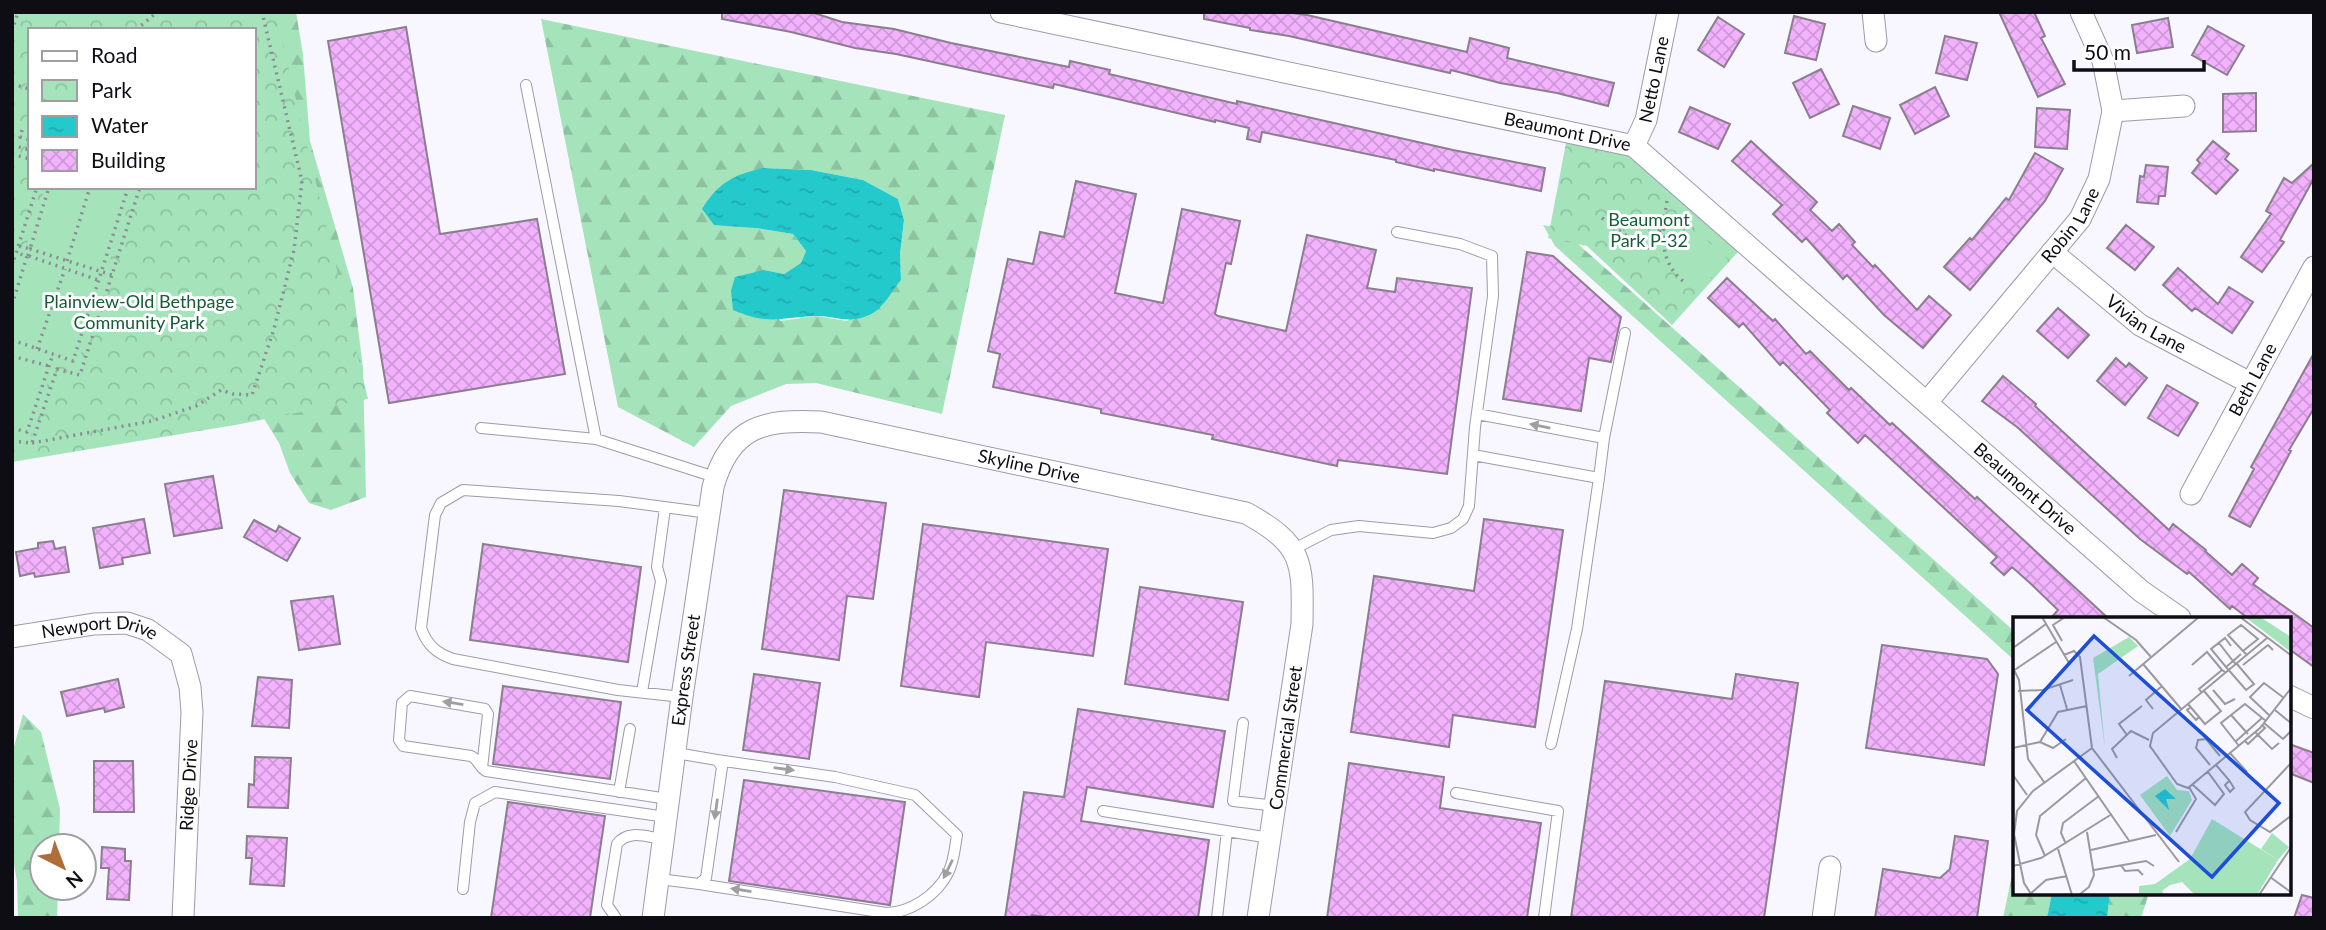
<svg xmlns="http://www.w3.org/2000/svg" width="2326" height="930" font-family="Lato,sans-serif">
	<defs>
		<pattern id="forest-firs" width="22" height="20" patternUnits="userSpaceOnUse" patternTransform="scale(1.75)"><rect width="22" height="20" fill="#a5e4bb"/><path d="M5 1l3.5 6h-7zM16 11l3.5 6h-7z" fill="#8dc2a0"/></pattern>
		<pattern id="park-crowns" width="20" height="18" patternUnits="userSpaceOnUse" patternTransform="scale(1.75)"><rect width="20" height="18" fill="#a5e4bb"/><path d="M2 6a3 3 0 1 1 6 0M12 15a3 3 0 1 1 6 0" fill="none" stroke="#8dc2a0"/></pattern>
		<pattern id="water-ripples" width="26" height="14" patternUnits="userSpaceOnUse" patternTransform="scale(1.75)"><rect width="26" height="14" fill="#23c9cb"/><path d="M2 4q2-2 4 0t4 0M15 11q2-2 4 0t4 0" fill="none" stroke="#1eabad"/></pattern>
		<pattern id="building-cross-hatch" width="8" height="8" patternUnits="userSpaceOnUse" patternTransform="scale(1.75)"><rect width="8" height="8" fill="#f3b2fe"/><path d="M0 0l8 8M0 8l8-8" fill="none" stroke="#cf98d9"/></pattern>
	</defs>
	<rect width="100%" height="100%" fill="#f8f6fe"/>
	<path fill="url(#forest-firs)" fill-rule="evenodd" d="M58,12H296L303,55L310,141L353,288L363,368L366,497L331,510L309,503L290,473L279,443L255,404L254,30H56Z
		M541,19L1005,115L942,414L816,383L786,384L731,406L694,447L618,407ZM763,168L811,170L863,180L898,199L904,220L900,254L901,280L847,321L816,316L780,321L764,270L784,274L801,263L806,251L793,234L756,228Z
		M1543,225L1560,228L2014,631V660L1555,246Z
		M23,714L41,732L60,809L59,846H42V888H58L57,918H18L17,881L12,854V754Z
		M2014,866V893H2052L2047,918H2003Z
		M2110,893H2149L2141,918H2107Z"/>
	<path fill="url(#park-crowns)" fill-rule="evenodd" d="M12,12H275L368,399L235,425L12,462ZM30,30H254V187H30Z
		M1568,132L1634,146L1745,244L1672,325L1587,246L1548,238Z"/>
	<path fill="#a5e4bb" d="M45,187H133L76,370L54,364L30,439L12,433V291Z
		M1699,234L1728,259L1703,287L1674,262Z"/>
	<path fill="url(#water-ripples)" d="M763,168L811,170L863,180L898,199L904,220L900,254L901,280C893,289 884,307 873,313C850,326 835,315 814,316C778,318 768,325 733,310L731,291L735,277L764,270L784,274L801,263L806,251L793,234L756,228L714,225L702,209C718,183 733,175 763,168Z
		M2052,893H2110L2107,918H2047Z"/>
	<path fill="url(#building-cross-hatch)" stroke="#8b7e8e" stroke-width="2" d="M722,12H811L842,22L894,29L951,43L1069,67L1070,61L1110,70L1109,74L1237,104V101L1453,150L1545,168L1541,191L1434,169V171L1396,162V160L1262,132L1260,142L1247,139L1249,128L1215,120V122L1054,84L1053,88L896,54L855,48L791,32L722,19Z
		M1204,12H1285L1307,15L1467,52L1470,38L1509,48L1507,58L1614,83L1608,106L1557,93L1500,83L1451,70L1450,73L1289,36L1250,30V28L1204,19Z
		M1999,12H2034L2045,36L2041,38L2065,84L2038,97Z
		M1794,16L1825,24L1816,60L1785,53Z
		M1718,17L1744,34L1724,67L1698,50Z
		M2168,18L2173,47L2137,53L2132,25Z
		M2208,26L2244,46L2227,75L2192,55Z
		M406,27L440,234L537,219L565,374L389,403L328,41Z
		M1945,36L1977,43L1967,80L1936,73Z
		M1821,69L1839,104L1810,118L1793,83Z
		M1935,87L1949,116L1915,134L1900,105Z
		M2256,93V131L2223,132V94Z
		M1853,106L1890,118L1880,149L1843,136Z
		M1690,107L1730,124L1718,149L1679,132Z
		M2037,108L2070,110L2067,149L2035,147Z
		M1751,141L1817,202L1810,210L1832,231L1839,224L1855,242L1852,245L1873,267L1875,265L1917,310L1929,296L1951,315L1923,348L1884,315L1847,275L1843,279L1806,238L1802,242L1773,214L1782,205L1732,161Z
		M2213,141L2229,154L2225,159L2238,170L2216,194L2192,173L2200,163L2197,160Z
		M2035,153L2063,169L2045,201L1970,290L1944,267L1970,238L1972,240L2006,198L2009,200Z
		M2314,163V178L2280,240L2284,242L2262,272L2241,257L2271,214L2266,211L2284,178L2292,183Z
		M2146,165L2168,167L2165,196H2159L2158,204L2137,202L2140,176L2144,177Z
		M1076,181L1136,194L1115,293L1163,303L1182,209L1240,221L1231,264L1226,263L1215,314L1218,316L1286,331L1307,235L1376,250L1367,288L1395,292L1397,278L1472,288L1447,474L1338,460L1337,466L1212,439L1213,435L1101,413V409L993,387L1000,354L988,351L1008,259L1033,264L1040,232L1064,237Z
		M2126,225L2154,247L2135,270L2107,248Z
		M1527,252L1553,256L1621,317L1611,362L1589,358L1581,411L1503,399Z
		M2178,268L2218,304L2229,287L2253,302L2232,333L2195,308L2192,311L2163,285Z
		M1727,278L1773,321L1775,319L1806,354L1810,351L1849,390L1851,388L1890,425L1892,423L1975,499L1977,497L2109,619H2050L2058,610L2030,583L2012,567L2004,575L1991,563L1997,557L1865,435L1858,443L1827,413L1830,410L1783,362L1780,365L1743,323L1739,327L1708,298Z
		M2058,308L2089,335L2068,358L2037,331Z
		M2314,353V408L2289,450L2291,451L2250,527L2229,516L2254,469L2251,467Z
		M2116,358L2126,367L2129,363L2147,378L2125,405L2097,381Z
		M2003,376L2036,404L2035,406L2169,530L2173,524L2206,550L2205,551L2232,575L2242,564L2258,578L2253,584L2314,628V667L2289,649V619H2249L2232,606L2230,609L2189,572L2187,574L2140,539L2017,427L1982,401Z
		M2167,385L2198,403L2178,436L2148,418Z
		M213,476L222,528L174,536L165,484Z
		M784,490L886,503L873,599L847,596L839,660L762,649Z
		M144,519L150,553L122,558L123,564L100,568L93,528Z
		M1484,519L1563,530L1535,727L1453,715L1449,747L1351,732L1374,576L1474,591Z
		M254,520L276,532L279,526L300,538L287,561L244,537Z
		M923,524L1108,549L1093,656L986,642L979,697L901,686Z
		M53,541L55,549L65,547L69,572L35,577L34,573L20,576L16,552L38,548V543Z
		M483,544L641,567L628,662L470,640Z
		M1140,587L1243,602L1228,700L1125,684Z
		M333,596L340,644L299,650L291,601Z
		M1882,645L1987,659L1998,674L1984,765L1866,748Z
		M754,674L820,683L809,759L743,750Z
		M1736,674L1798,683L1764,918H1571L1605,681L1732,699Z
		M258,677L292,680L289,728L252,726Z
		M118,679L124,707L105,712L104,708L67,716L61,692Z
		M503,686L621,702L610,779L493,764Z
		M1078,709L1225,731L1213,807L1087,787L1081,821L1209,840L1198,918H1052L1032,915L1031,918H1005L1024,792L1064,797Z
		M2289,744L2314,753V783L2289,773Z
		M255,757L291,758L288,808L248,807L249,784L254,785Z
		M94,761H133L134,812H94Z
		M1349,763L1444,777L1440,808L1541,823L1527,918H1327Z
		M744,780L905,802L890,905L729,881Z
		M508,802L605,816L590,918H491Z
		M247,836L287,838L284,886L250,884L252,858H246Z
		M1955,836L1988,841L1977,918H1875L1883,869L1940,878L1950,869Z
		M102,847L125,849V861H131L129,900L107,899L109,868H101Z
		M2302,895L2314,898V918H2294Z"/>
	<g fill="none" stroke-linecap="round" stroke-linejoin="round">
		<g stroke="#9f9aad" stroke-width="12">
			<path id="lane" d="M526,85L596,439L715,477
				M1477,414L1604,438
				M481,428L596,439
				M1473,455L1599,478L1577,629L1551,744
				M1599,478L1604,438L1625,333
				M1292,550L1331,530L1359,526L1433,533L1451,528L1463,519L1469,506L1475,427L1493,296L1492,256L1460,244L1397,232
				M642,692L661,581L657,567L665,508
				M682,697L618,690L453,659C436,653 427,645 421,628L435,515L441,503L463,490L619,501L709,513
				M1243,723L1233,801L1276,806
				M482,768L488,714L485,709L410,696L402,703L399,740L403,746L471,756C478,759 479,767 486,771L668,799
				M619,792L630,729
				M1456,793L1558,811L1544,918
				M1103,811L1270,838
				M659,879L699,884L706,878L722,767L717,760L676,753
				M699,884L886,913C910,913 937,895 948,873C954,862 955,847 957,835L915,795L835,777L717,760
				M463,889L470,822L475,803L495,792L666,817
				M616,918L607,905L617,844C628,829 647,837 663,839
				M1217,918L1227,831"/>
		</g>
		<g stroke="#9f9aad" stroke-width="23">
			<g id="street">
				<path id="s1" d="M1001,12L1634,146L2141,591L2180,618"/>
				<path d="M1873,12L1876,41"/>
				<path d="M2113,111L2184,106"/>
				<path id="s2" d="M1634,146L1646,120L1668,12"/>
				<path id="s3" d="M2052,252L2140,325L2250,383"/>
				<path id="s4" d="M1927,402L2080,219L2099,179L2113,111L2103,61L2081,12"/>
				<path id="s5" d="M2191,494L2314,267"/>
				<path id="s6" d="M12,637L94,624L127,623L148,630L181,654L190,687L192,712L183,918"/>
				<path d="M2289,696L2314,708"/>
				<path id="s7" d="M653,918L682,697L713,487C730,426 764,419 821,422L1246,513C1304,545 1303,562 1302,624L1258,918"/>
				<path d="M1823,918L1830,867"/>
			</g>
		</g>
		<path stroke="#8d8b93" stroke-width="3.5" stroke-dasharray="2 5" stroke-linecap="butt" d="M136,30L157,12
			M12,31L18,12
			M12,84L30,89
			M22,130L20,137L30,140
			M12,145L30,150
			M12,154L30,159
			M1667,201C1662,230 1658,261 1683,281
			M1602,218L1646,250L1665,223
			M19,246L30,249L49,187
			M28,256L30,249L112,275
			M29,256L98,280
			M67,261L90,187
			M12,266L37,187
			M12,305L27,256L17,253
			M12,340L73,361L128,188L123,187
			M37,349L65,269
			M12,356L49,366
			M12,428L27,432L53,354
			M12,441L32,443L57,369L80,375L140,187
			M32,443L152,421L196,406L221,390L233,394L252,395L274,329L294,250L302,181L262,12"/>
		<use href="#lane" stroke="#fff" stroke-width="10"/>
		<use href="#street" stroke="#fff" stroke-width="21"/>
	</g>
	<defs><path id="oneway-solid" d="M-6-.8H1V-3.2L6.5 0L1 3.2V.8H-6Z" transform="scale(1.75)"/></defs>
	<g fill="#9f9ea1">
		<use href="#oneway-solid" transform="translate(1540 426) rotate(-169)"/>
		<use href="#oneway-solid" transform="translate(453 703) rotate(-171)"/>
		<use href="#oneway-solid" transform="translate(784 769) rotate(8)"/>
		<use href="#oneway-solid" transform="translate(716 809) rotate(98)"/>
		<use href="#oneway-solid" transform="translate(948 869) rotate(116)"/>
		<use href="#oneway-solid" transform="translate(741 890) rotate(-171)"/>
	</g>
	<g text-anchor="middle" stroke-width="6" stroke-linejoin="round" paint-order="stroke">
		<g font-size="18" fill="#0f0d14" stroke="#fff">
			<text dy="6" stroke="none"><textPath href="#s2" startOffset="70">Netto Lane</textPath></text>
			<text dy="6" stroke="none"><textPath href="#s1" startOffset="579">Beaumont Drive</textPath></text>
			<text dy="6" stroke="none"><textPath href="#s4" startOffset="228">Robin Lane</textPath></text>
			<text dy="6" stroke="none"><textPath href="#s3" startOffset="119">Vivian Lane</textPath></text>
			<text dy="6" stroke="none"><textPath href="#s5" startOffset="130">Beth Lane</textPath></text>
			<text dy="6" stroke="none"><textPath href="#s7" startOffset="789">Skyline Drive</textPath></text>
			<text dy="6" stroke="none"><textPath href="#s1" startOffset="1167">Beaumont Drive</textPath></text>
			<text dy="6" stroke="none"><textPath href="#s6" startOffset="89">Newport Drive</textPath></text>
			<text dy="6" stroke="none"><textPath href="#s7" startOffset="250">Express Street</textPath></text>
			<text transform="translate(1286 738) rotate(-82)" y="6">Commercial Street</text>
			<text transform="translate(189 785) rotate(-87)" y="6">Ridge Drive</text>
		</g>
		<g font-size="18" fill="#155c37" stroke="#fff">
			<text x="1649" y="226">Beaumont<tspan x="1649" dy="21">Park P-32</tspan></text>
			<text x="139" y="308">Plainview-Old Bethpage<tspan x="139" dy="21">Community Park</tspan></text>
		</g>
	</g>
	<g transform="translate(2013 617)">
		<rect width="278" height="278" fill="#f8f6fe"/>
		<path d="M116,20L125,29L85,57L92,131L80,41ZM154,159L164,173L176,174L179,183L157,219L127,178ZM259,216L276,230L265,243L248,232Z" fill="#a5e4bb"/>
		<path d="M232,0H247L278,20V35ZM199,202L265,243L244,278H182L169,265L157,268L149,274L151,278H126V269L142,267L177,242Z" fill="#a5e4bb"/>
		<path d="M228,223L237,238L229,240L226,230L206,243L202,236ZM238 252a9 9 0 1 1 18 0a9 9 0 1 1-18 0Z" fill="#a5e4bb"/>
		<path d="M152,172L163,182H153L156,193L142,179Z" fill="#23c9cb"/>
		<path fill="none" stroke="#9b99a0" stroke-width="2" d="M29,0L56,46M90,0L123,23L138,40M227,0L279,39M254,21L140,116L137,129L164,167L175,171L247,111L279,70M49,24L40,8L52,0M206,26L220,44L228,37M0,31L33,7M230,34L245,22L228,8L215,18L230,34L234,38M51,38L61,34L67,40L79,131L166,245M130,47L169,93M223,47L220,44L213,50L233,73L241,67L224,47M179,48L194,35L209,53M230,48L255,28L260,33M213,50L198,32L212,21L218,29M0,51L6,63L15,142L31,165M0,54L43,25M116,59L186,0M47,68L54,92M200,73L212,87L222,82M5,74L30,73L60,63M189,76L186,72L209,53L212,55M175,87L192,107L208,94L191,74M178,90L174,93L183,103L186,100M140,92L133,83L149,69M262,93L279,107M218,98L235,117M257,99L237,80L251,66L271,81M251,106L270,122L279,113M242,115L259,132L266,126M114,118L106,107L129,89M232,124L235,127L252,111L249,108M27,125L40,131L53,122M222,125L249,101M226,129L208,106L232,87L253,104M0,131L27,125L45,95L74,89M217,136L234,155M104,141L99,132L118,114L136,123M61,144L117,225M279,145L232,195L237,203L257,215L279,198M197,148L183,131L185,123L193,122L207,139M203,148L216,163L221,171L217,175L212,168L216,164M0,158L14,178M180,168L202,188L211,177L195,155M163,215L183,182L176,170M53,227L48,216L50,206L86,179M45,232L59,278M78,233L143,218M32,239L23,218L27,199L73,161M108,248L112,254L125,253L130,258M0,249L28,241L99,197M81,253L133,244L141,249M257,260L279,276M18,277L11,266L1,217L4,194L20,174L79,131M16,278L33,263L54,259M66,278L76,270L81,258L74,215M246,278L279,229"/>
		<path fill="#1d4ed8" fill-opacity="0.15" stroke="#1d4ed8" stroke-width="3.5" d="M81,19L266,186L199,260L14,93Z"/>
		<rect width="278" height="278" fill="none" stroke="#0f0d14" stroke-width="3.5"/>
	</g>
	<rect width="2326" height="930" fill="none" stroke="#0f0d14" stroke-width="28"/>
	<rect x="28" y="28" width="228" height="161" fill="#ffffff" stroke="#9f9ea1" stroke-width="2"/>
	<rect x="42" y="51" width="35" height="10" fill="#ffffff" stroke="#9f9ea1" stroke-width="2"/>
	<text x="91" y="63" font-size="21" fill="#0f0d14">Road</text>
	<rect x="42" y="80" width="35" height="21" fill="url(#park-crowns)" stroke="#9f9ea1" stroke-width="2"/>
	<text x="91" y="98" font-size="21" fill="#0f0d14">Park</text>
	<rect x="42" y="116" width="35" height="21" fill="url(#water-ripples)" stroke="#9f9ea1" stroke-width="2"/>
	<text x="91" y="133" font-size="21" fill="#0f0d14">Water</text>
	<rect x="42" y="150" width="35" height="21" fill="url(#building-cross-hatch)" stroke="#9f9ea1" stroke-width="2"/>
	<text x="91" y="168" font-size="21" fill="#0f0d14">Building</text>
	<g transform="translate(63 867) rotate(138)"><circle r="33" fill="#ffffff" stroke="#9f9ea1" stroke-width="2"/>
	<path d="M0-5L12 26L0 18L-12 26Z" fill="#af6e37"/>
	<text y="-10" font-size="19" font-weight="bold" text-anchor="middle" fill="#0f0d14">N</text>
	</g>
	<path d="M2074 60v10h130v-10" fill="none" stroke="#0f0d14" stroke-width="3.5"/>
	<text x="2084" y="60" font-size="21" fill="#0f0d14" stroke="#ffffff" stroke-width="5" paint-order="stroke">50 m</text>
</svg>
